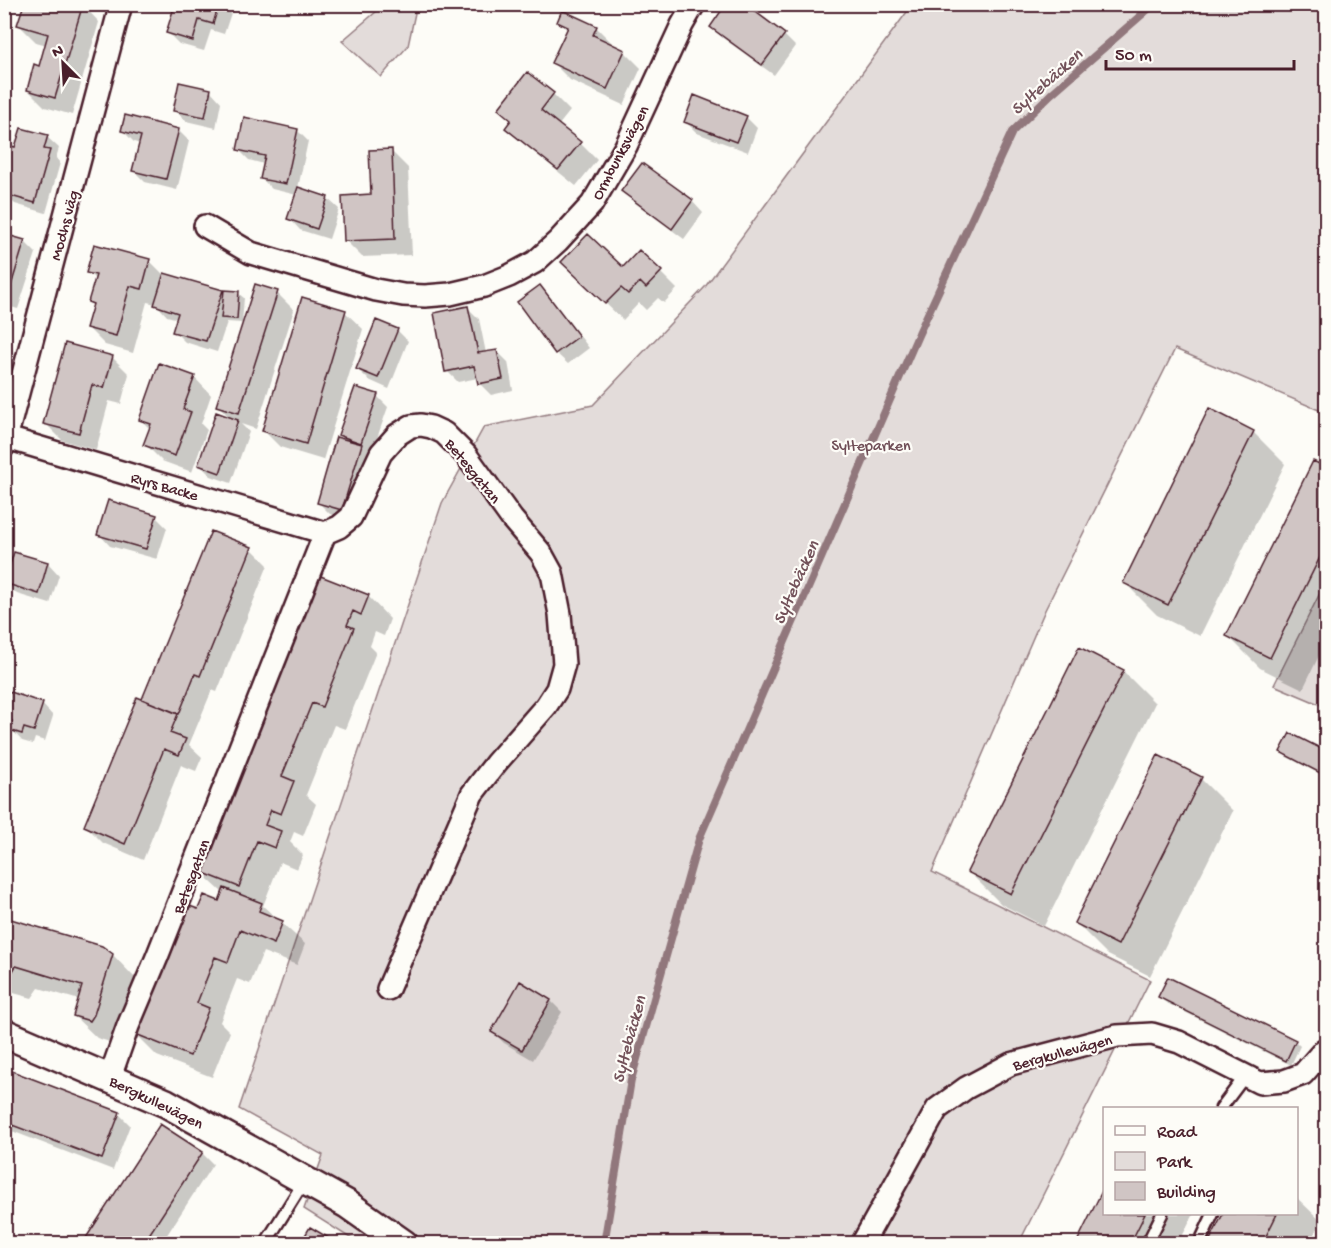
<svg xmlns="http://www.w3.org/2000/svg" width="1331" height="1248" font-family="'Gochi Hand',sans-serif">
	<rect width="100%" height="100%" fill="#fdfcf7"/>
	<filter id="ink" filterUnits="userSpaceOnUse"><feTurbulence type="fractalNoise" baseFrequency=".0167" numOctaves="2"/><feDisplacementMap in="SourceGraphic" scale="12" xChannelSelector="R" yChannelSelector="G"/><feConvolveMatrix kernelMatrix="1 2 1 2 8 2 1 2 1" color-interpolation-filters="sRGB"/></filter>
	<g filter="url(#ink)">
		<path fill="#e3dcda" stroke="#967e82" stroke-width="1.5" d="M384,5H405L415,13L408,46L381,77L342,41Z
			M912,5H1326V413L1175,349L1045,610L932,872L1150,980L1019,1243H358L304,1209L323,1155L239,1109L442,503L484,427L593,405L705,287Z
			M1326,581V707L1274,685Z"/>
		<path fill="#0003" d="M82,4L99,22L72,115L45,107L28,90L40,68L47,45L36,42L19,25Z
			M176,4H234L224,34L211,30L204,51L179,44L168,33Z
			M742,4L784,35L795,46L774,75L723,38L712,27Z
			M559,21L596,27L613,44L612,46L624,51L641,68L624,105L570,80L553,63L568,31Z
			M527,74L553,94L570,111L558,126L580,143L597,160L576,186L524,144L507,127L512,121Z
			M210,90L221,102L216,128L186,121L175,110Z
			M746,117L757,128L748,152L697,133L685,121Z
			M178,130L189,141L177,190L145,182L134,171L140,144L134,142L123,131Z
			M297,130L308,141L298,188L327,198L339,209L329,239L300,230L289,218L297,195L272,189L261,178L264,164L249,160L238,149Z
			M47,137L59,148L56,158L60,163L46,213L15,204L4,194L8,175L4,174V169L15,172Z
			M391,151L408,168L412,255L362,257L345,240L372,196Z
			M623,191L692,201L703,213L684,239L634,202Z
			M4,224L11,230L9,237L24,241L36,253L18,309L4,305Z
			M149,260L164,275L222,292L225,295L238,293L244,298L242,323L227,322L217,352L185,342L174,331L178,319L167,316L156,304L147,302L133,353L105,345L88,328L94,306L90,302L96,280L88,272Z
			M623,269L660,272L677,289L664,303L658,298L646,310L639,303L623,320L580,279Z
			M540,287L551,298L589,348L568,364L556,353Z
			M277,293L294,310L256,429L241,424L249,432L231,483L211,476L200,465L231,419L218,405Z
			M468,308L479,319L486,353L497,351L508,362L513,390L491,395L479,383L478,378L458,382L447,371Z
			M345,312L363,329L323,460L280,447L263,430Z
			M397,330L408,341L389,389L369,380L357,369Z
			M4,339L9,343L4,357Z
			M112,357L129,374L121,404L109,401L96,450L62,440L45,423Z
			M194,377L211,395L201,424L207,430L192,472L162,461L145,444L150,429L140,419Z
			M377,396L388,407L371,455L353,520L330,514L318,502L345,440L340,435Z
			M1253,432L1285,464L1200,636L1157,615L1125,583Z
			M1314,463L1326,469V641L1303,689L1260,668L1228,636Z
			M156,517L167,528L157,559L110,546L99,534Z
			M212,533L251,548L268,565L217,692L212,690L189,745L202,757L196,771L181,765L143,860L103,843L86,826L143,701Z
			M15,554L48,563L59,575L50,604L17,594L6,583Z
			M314,575L368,596L390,619L384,636L375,632L370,646L376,652L345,729L334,725L306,795L316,804L303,836L294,832L290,842L303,855L297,869L280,862L263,906L305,944L297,965L263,952L250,984L237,979L220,1022L230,1032L212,1077L157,1056L134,1033L199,911L220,903L223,893L198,870L267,713L261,707Z
			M1123,671L1155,703L1044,926L1001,904L969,872Z
			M42,704L53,716L45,741L35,738L33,744L22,741L11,729L12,726L4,719V706Z
			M1291,735L1326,753V777L1287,757L1282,752Z
			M1201,779L1233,811L1150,976L1108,955L1076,923Z
			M4,919L113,955L135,978L116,1038L113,1043L97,1038L74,1016L79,1000L39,988L32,998L6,991L4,993Z
			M521,983L551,1001L562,1012L533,1060L504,1043L493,1032Z
			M1160,997L1295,1041L1300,1046L1291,1065L1165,1002Z
			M4,1069L119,1114L130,1125L113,1170L4,1128Z
			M202,1153L213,1164L161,1244H84Z
			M1104,1191V1214H1194L1178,1244H1077Z
			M1296,1197L1321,1221L1310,1244H1210L1225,1214H1296Z"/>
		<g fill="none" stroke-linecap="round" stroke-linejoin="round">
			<path stroke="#91777b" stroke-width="8" d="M604,1244L631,1080L699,839L919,333L1012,132L1051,94L1154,4"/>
		</g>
		<path fill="#d0c5c4" stroke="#4a1f2b" stroke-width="1.5" d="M24,4H83L55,98L27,90L34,64L39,66L48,34L17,25Z
			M175,4H219L213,24L199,20L193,41L166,33Z
			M726,4H745L785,34L762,65L710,27Z
			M562,10L597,26L593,35L625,50L607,89L551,63L568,27L557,22Z
			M527,72L554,93L541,110L581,142L558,170L505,128L511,120L498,109Z
			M179,82L211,89L205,117L173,111Z
			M694,95L747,116L736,142L684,122Z
			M125,115L179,129L166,179L132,171L141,136L121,131Z
			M244,117L298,129L286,184L260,179L265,156L237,150Z
			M21,128L48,135L44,149L50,150L35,203L4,194V183L9,169L4,167V144L15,147Z
			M392,149L395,239L344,241L342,196L371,194L369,150Z
			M642,163L693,200L672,229L621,191Z
			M298,187L328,197L317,229L287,219Z
			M4,234L25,240L7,299L4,298Z
			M588,234L623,267L639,250L662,271L646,288L640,282L628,294L621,288L605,304L561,262Z
			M94,244L150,259L142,289L130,286L116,336L86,328L93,304L88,302L96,275L86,273Z
			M164,273L223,290L206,341L172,332L178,313L154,305Z
			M255,284L278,291L239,413L216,406Z
			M540,285L579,336L555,354L517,302Z
			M224,290L239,291L237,319L221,318Z
			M302,297L346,310L306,444L262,431Z
			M468,306L478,353L497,350L503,379L478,384L474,366L445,372L434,313Z
			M376,320L398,329L378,378L356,369Z
			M65,343L113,356L104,388L92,385L79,433L43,424Z
			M159,363L195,376L183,409L191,412L175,456L143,445L151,424L139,420Z
			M355,387L378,394L361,443L338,435Z
			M1209,408L1254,431L1168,605L1123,583Z
			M216,412L238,420L220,473L198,465Z
			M336,437L362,444L342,510L317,503Z
			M1313,461L1326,467V545L1270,658L1226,636Z
			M108,500L157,515L146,549L97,535Z
			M211,531L252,547L200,676L195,674L179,714L142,699Z
			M14,552L48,562L39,594L4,583Z
			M313,573L369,595L361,615L353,611L347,625L354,628L322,707L312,703L282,776L294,781L281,814L271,810L265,825L281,831L275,848L257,841L239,887L196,870L248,742L253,744L267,710L259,707Z
			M1079,647L1124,670L1011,894L967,872Z
			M8,691L43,703L34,731L24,728L22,734L9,730L12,721L4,718V702Z
			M137,697L178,714L170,733L186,739L179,755L164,749L125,844L84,826Z
			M1290,733L1326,751V776L1280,752Z
			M1158,755L1202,777L1118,945L1074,923Z
			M224,888L262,903L259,911L283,921L274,944L240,930L228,962L215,957L197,1003L209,1008L190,1056L133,1033L184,904L198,909L204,895L219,901Z
			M4,917L102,946L113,954L94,1015L90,1021L73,1016L82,986L16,966L9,977L4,975Z
			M1168,977L1296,1040L1286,1061L1158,997Z
			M520,981L551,1000L522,1050L491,1032Z
			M4,1068L120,1112L102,1159L4,1122Z
			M160,1124L203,1152L143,1244H82Z
			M1104,1187V1214H1145L1130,1244H1076Z
			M1223,1214H1277L1262,1244H1208Z
			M310,1227L339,1244H300Z"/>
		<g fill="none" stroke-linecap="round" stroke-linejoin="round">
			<g stroke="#4a1f2b" stroke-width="15">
				<path id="service" d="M1221,1108L1245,1076
					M265,1244L305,1180
					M1147,1244L1162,1214
					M1199,1244L1213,1214"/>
			</g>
			<g stroke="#4a1f2b" stroke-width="26">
				<path id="minor" d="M205,226L251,253L376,290L403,295L425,296L450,294L484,286L509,276L535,262L558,241L592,204L626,146L682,25L694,4
					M4,437L325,533
					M4,446L121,4
					M110,1077L128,1026L157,957L325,533L339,527L351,517L381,453L397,435L411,426L421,425L431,427L444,433L466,455L512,519L541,553L552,573L560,614L564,664L557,689L546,706L496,763L472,794L388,989
					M862,1244L937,1109L966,1088L1011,1064L1117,1036L1152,1034L1179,1042L1260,1083L1284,1081L1303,1074L1324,1050"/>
			</g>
			<g stroke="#4a1f2b" stroke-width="32">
				<path id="tertiary" d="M4,1033L166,1103L347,1204L404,1244"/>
			</g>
			<use href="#service" stroke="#fdfcf7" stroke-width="10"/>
			<use href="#minor" stroke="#fdfcf7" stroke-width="21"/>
			<use href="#tertiary" stroke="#fdfcf7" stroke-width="27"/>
		</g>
	</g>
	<g text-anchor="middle" stroke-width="4.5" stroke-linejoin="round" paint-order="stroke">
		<g font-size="16" fill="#4a1f2b" stroke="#fdfcf7">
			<text transform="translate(619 152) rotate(-62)" y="6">Ormbunksvägen</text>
			<text transform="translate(63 225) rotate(-75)" y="6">Modhs väg</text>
			<text transform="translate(474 470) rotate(51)" y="6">Betesgatan</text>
			<text transform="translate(165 485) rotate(16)" y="6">Ryrs Backe</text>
			<text transform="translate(190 876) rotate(-69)" y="6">Betesgatan</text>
			<text transform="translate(1062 1051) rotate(-15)" y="6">Bergkullevägen</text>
			<text transform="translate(157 1101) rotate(26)" y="6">Bergkullevägen</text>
		</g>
		<g font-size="16" fill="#704e57" stroke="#fdfcf7">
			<text x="871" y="450">Sylteparken</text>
		</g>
		<g font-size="18" font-style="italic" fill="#73525a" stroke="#fdfcf7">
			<text transform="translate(1046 81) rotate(-42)" y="6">Syltebäcken</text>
			<text transform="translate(795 582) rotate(-66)" y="6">Syltebäcken</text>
			<text transform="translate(628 1039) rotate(-75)" y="6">Syltebäcken</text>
		</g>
	</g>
	<rect width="1331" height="1248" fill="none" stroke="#fdfcf7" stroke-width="24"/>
	<rect x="12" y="12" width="1307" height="1224" fill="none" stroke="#4a1f2b" stroke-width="2" filter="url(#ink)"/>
	<rect x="1103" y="1107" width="195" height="108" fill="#fdfcf7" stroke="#b5a4a5" stroke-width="1.5"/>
	<rect x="1115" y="1126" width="30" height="9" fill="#fdfcf7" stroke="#b5a4a5" stroke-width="1.5"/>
	<text x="1157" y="1137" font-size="18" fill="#4a1f2b">Road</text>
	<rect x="1115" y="1152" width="30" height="18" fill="#e3dcda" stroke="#b5a4a5" stroke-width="1.5"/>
	<text x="1157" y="1167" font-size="18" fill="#4a1f2b">Park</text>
	<rect x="1115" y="1182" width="30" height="18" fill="#d0c5c4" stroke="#b5a4a5" stroke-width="1.5"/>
	<text x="1157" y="1197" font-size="18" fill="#4a1f2b">Building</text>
	<g transform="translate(63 63) rotate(336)" stroke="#fdfcf7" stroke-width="4.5" paint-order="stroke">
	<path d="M0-4.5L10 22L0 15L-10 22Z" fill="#4a1f2b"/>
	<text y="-9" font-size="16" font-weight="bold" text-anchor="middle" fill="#4a1f2b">N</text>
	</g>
	<path d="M1106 60v9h188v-9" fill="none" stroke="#4a1f2b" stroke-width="3"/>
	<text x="1115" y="60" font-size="18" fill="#4a1f2b" stroke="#fdfcf7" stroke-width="4.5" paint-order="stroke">50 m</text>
</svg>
